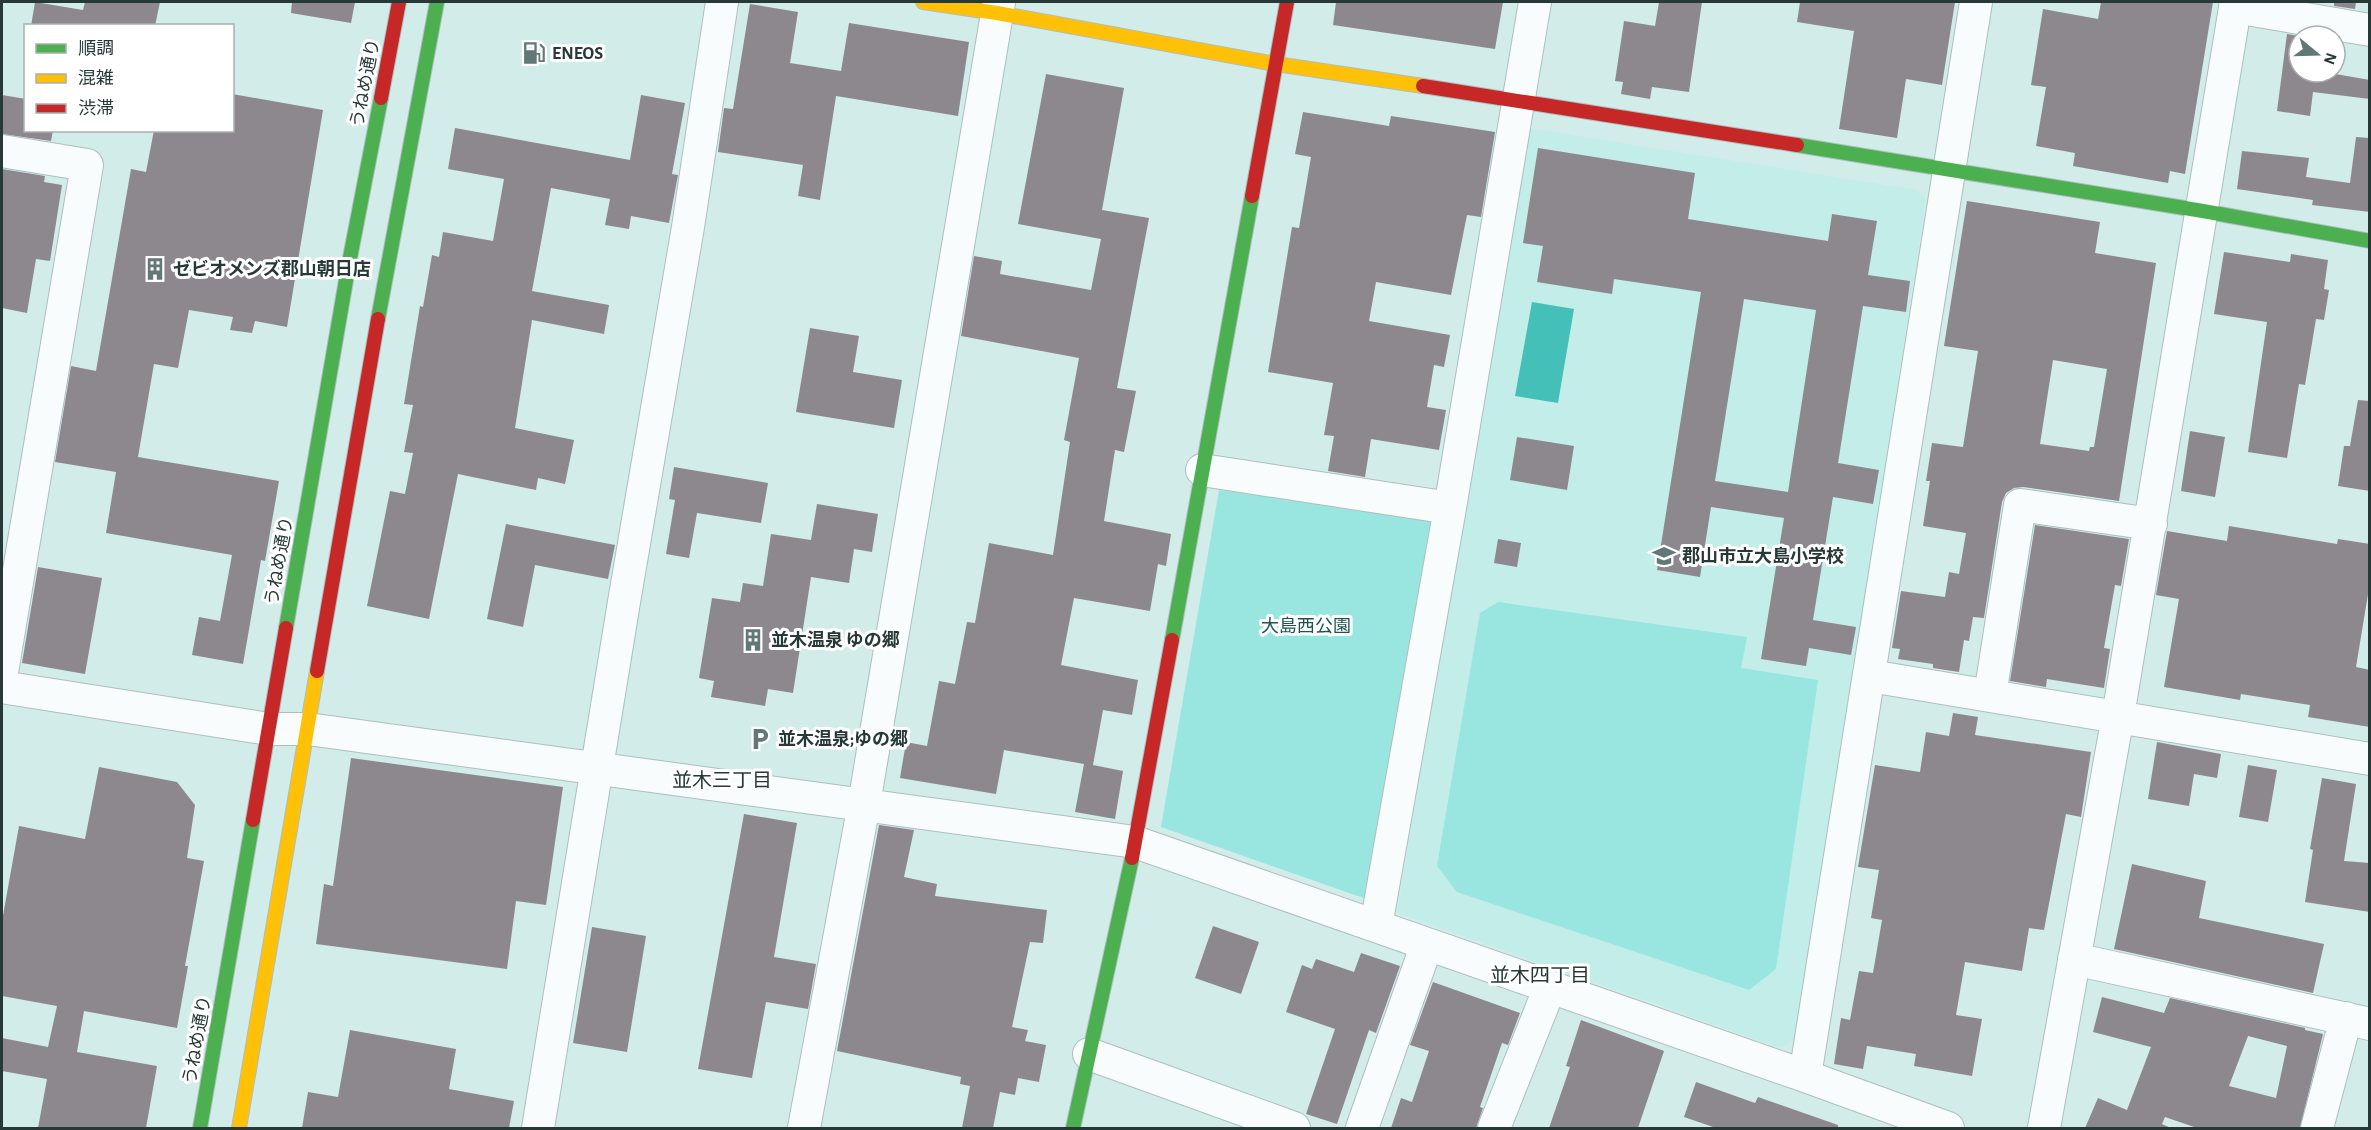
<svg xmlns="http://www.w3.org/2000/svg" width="2371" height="1130" font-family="'Alegreya Sans','Noto Sans JP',sans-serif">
	<rect width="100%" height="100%" fill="#d2ecea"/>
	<path fill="#c2ede9" d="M1528,128L1917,190L1926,200L1797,1037L1781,1048L1397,913Z"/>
	<path fill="#99e6e1" d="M1219,490L1435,520L1369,900L1161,827Z
		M1498,602L1747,637L1741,668L1818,680L1776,969L1749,990L1457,892L1437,866L1480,613Z"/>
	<path fill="#44c0b9" d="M1532,302L1574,309L1558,403L1515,396Z"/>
	<path fill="#8d888e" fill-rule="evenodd" d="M35,2L83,10L85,2H160L155,26H31Z
		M292,2H355L351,23L291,13Z
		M1336,2H1503L1495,49L1333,25Z
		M1659,2H1702L1689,92L1652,87L1650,99L1621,94L1623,82L1615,81L1624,21L1655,26Z
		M1800,2H1955L1942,85L1906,79L1897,138L1839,129L1854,31L1797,22Z
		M2101,2H2213L2185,174L2170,171L2168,183L2073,166L2075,153L2036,146L2046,87L2031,85L2043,9L2098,19Z
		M2334,2H2356L2355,9L2334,6Z
		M750,4L798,12L790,63L841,71L849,23L969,42L958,116L836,96L820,200L798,196L803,165L718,152L724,108L733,109Z
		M2287,34L2299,36V72H2324L2370,80V99L2313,92L2310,116L2277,111Z
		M1046,74L1124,88L1102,210L1149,218L1117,388L1136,391L1124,452L1115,450L1104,521L1171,534L1166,566L1158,564L1150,611L1074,598L1061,665L1138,680L1132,715L1103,710L1093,765L1123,771L1115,819L1075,812L1084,764L1004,750L996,794L900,778L906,742L927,746L939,681L955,684L967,622L975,623L989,543L1053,555L1070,442L1064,440L1079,358L961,336L974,256L1002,261L1000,274L1091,290L1101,239L1018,224Z
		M232,94L323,110L287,327L255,321L252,333L230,330L233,317L189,310L178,368L154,364L138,457L279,481L265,561L261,560L243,664L192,655L199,617L220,621L232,555L106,533L116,472L55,462L71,366L96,371L131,169L146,172L154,130H232Z
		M2,95L26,99V130H53L51,141L2,134Z
		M641,95L685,103L672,174L678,175L669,223L631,216L629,229L605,225L610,199L551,188L532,291L609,305L604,334L532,320L515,428L574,440L565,484L538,478L536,490L458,474L429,619L367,606L390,491L405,494L413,453L404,452L413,405L404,404L420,306L423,307L432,255L439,257L443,232L493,241L504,179L448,169L455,128L630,160Z
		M1303,112L1389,126L1391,116L1495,132L1481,217L1467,215L1451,295L1376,282L1369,321L1450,335L1444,367L1434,365L1427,407L1446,410L1439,450L1371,439L1365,477L1328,471L1334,436L1324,435L1333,383L1268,372L1292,227L1299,228L1311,157L1295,154Z
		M2356,137L2370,138V212L2312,205L2313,200L2237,189L2242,151L2309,158L2306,177L2350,183Z
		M1538,148L1695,173L1688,219L1828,241L1832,214L1877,221L1868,275L1910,281L1906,312L1863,306L1838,463L1879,470L1873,504L1833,497L1813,620L1856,627L1851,655L1809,648L1806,666L1761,659L1784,518L1711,507L1700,577L1657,570L1701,292L1614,279L1612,294L1537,282L1543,246L1523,243ZM1744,299L1816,310L1788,492L1715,481Z
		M2,169L45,176L44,182L62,185L50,261L36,259L27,313L2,308Z
		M1967,201L2100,222L2095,253L2156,263L2119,501L2023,487L2014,488L2006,493L2002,502L1984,618L1973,617L1969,641L1964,640L1959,672L1933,668V664L1898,659L1900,649L1892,648L1901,591L1945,597L1949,572L1959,574L1966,533L1923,526L1930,481H1926L1932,443L1963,447L1978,351L1944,346ZM2053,360L2107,369L2094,447H2090L2089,451L2040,444Z
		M2224,252L2290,262L2291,254L2328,260L2324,289L2329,290L2324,320L2316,319L2305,385L2299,384L2287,458L2248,452L2267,322L2214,314Z
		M810,328L859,336L853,372L902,380L894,428L796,412Z
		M2358,400L2370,401V491L2338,486L2344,446H2350Z
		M2190,431L2225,437L2215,497L2181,491Z
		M1517,437L1574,446L1567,490L1510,480Z
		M674,467L768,483L761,523L697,513L689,558L666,554L675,500L669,499Z
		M817,504L878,514L872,552L854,549L849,583L811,577L793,693L768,689L765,706L711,697L714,681L699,678L712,598L740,602L743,583L763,586L771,534L811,540Z
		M506,524L615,545L608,579L535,565L523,627L487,619Z
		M2035,525L2129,539L2121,586L2115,585L2104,648L2110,649L2104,688L2047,679L2046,687L2010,681Z
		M2229,526L2337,544L2338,539L2370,544V582L2356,667L2370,670V727L2308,717L2310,705L2241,694L2240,700L2164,687L2179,599L2156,595L2167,531L2227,541Z
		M1498,539L1521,543L1517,567L1494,563Z
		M38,567L102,578L85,674L22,663Z
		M1953,713L1978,717L1975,735L2091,752L2081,817L2066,814L2044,930L2029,928L2022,971L1965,962L1956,1015L1982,1019L1972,1076L1914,1066L1916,1054L1867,1046L1863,1069L1834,1064L1841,1018L1850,1020L1859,971L1873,973L1882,920L1871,918L1879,870L1858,867L1875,765L1920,772L1926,732L1949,736Z
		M2157,742L2221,754L2217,778L2194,774L2189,806L2148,799Z
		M351,758L563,787L546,905L516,901L507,969L316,944L324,884L333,886Z
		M2248,765L2277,770L2268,822L2239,817Z
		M99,767L177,782L195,805L187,858L204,861L185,966H188L177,1028L84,1011L77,1052L157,1066L146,1128H38L47,1079L2,1071V1038L48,1047L57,1006L2,996V921L19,826L85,839Z
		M2322,778L2356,784L2344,861L2370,863V912L2305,902L2313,850L2310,849Z
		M744,814L797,823L774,957L816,964L808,1009L766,1002L752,1078L698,1069Z
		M879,825L914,830L904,877L937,884L935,896L1047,910L1043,943L1030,942L1012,1027L1028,1030L1025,1041L1046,1045L1039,1082L1018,1078L1015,1095L1000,1092L993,1128H962L970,1086L960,1084L961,1077L837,1051Z
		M2132,864L2206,881L2199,918L2324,944L2313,993L2114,949Z
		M1213,926L1259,942L1241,994L1195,978Z
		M592,927L646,936L627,1052L573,1043Z
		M1361,953L1400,966L1376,1033L1369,1030L1337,1124L1306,1114L1335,1029L1286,1012L1302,965L1312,969L1316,959L1354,972Z
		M1433,982L1520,1013L1508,1045L1502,1043L1480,1107L1483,1108L1476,1128H1391L1401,1098L1412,1102L1429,1051L1410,1045Z
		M2102,997L2164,1013L2170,998L2305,1028V1030L2323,1034L2300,1128H2197L2165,1117L2162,1124L2171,1128H2085L2098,1098L2127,1110L2151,1047L2093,1032ZM2248,1036L2287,1046L2276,1098L2229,1086Z
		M1581,1020L1664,1051L1638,1128H1549L1570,1067L1566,1066Z
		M350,1030L456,1049L449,1089L514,1101L509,1128H302L308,1092L338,1097Z
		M1696,1082L1755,1103L1758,1097L1838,1125V1128H1716L1684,1117Z"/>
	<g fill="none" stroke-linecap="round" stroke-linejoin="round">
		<g stroke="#acbfbe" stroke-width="34">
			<path id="street" d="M2235,7L2370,30
				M2,151L87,165L2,672
				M1202,470L1450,508
				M1870,676L2370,759
				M2,687L269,729H308L1135,842L1805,1076L1948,1128
				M1990,695L2020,505L2151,524
				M1376,926L1450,508L1535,2
				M2074,959L2370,1024
				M1089,1054L1294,1128
				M1805,1076L1976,2
				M538,1128L624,602L688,227L722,2
				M804,1128L864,804L999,2
				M1362,1128L1427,944
				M1494,1128L1550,987
				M2044,1128L2118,716L2236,2
				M2317,1128L2346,1018"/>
		</g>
		<g stroke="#acbfbe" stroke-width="16">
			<path id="fast" d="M1797,145L2203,211L2370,241
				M378,319L437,2
				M286,628L349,263L381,98
				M1172,640L1252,196
				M200,1128L253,820
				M1073,1128L1132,858"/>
		</g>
		<g stroke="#acbfbe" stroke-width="16">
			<path id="slow" d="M923,2L997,13L1276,64L1423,86
				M239,1128L317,671"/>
		</g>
		<g stroke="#acbfbe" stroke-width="16">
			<path id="jam" d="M1423,86L1797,145
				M381,98L399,2
				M1252,196L1287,2
				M317,671L378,319
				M253,820L286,628
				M1132,858L1172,640"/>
		</g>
		<use href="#street" stroke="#f8fcfc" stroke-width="32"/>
		<use href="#fast" stroke="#4caf50" stroke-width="14"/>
		<use href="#slow" stroke="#ffc107" stroke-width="14"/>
		<use href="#jam" stroke="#c62828" stroke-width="14"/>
	</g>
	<defs>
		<g id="fuel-bare" transform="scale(1.8)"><path d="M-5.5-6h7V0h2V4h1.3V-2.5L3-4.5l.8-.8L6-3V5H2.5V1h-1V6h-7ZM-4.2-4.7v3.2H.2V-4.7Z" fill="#627876" stroke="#fff" stroke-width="2.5" paint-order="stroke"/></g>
		<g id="building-bare" transform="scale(1.8)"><path d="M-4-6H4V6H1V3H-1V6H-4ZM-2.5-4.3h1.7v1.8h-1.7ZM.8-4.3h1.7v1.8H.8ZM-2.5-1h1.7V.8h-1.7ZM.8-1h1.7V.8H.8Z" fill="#627876" stroke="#fff" stroke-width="2.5" paint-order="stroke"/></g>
		<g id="school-bare" transform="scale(1.8)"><path d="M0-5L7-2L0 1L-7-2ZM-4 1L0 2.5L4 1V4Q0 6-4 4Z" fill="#627876" stroke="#fff" stroke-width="2.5" paint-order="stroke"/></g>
		<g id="parking-bare" transform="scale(1.8)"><path d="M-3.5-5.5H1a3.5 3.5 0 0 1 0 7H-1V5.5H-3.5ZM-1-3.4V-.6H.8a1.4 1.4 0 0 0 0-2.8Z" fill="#627876" stroke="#fff" stroke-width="2.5" paint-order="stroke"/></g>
	</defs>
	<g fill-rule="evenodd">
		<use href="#fuel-bare" x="534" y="53"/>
		<use href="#building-bare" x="155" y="269"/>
		<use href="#school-bare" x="1664" y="556"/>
		<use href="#building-bare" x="753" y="640"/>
		<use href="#parking-bare" x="760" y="739"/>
	</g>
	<g text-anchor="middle" stroke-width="6" stroke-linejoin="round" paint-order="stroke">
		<g font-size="18" font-weight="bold" fill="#263937" stroke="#fff" text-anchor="start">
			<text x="552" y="59">ENEOS</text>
			<text x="173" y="275">ゼビオメンズ郡山朝日店</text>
			<text x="1682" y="562">郡山市立大島小学校</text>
			<text x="771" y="646">並木温泉 ゆの郷</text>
			<text x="778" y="745">並木温泉;ゆの郷</text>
		</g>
		<g font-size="18" fill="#263937" stroke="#fff">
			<text transform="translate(365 83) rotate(-79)" y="6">うねめ通り</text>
			<text transform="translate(279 561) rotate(-80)" y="6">うねめ通り</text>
			<text transform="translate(197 1040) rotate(-80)" y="6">うねめ通り</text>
		</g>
		<g font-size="18" fill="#1c5450" stroke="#fff">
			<text x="1306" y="632">大島西公園</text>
		</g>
		<g font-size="20" fill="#263937" stroke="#fff">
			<text x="722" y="787">並木三丁目</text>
			<text x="1540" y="982">並木四丁目</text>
		</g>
	</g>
	<rect width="2371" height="1130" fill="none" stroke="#263937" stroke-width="6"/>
	<rect x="24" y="24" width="210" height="108" fill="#ffffff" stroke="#a8b0af" stroke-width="1.5"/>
	<rect x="36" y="44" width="30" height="9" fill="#4caf50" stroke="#a8b0af" stroke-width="1.5"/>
	<text x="78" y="54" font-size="18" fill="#263937">順調</text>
	<rect x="36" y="74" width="30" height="9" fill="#ffc107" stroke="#a8b0af" stroke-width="1.5"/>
	<text x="78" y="84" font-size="18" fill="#263937">混雑</text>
	<rect x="36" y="104" width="30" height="9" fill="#c62828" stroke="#a8b0af" stroke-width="1.5"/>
	<text x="78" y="114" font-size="18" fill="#263937">渋滞</text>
	<g transform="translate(2317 54) rotate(109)"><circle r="28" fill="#ffffff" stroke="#a8b0af" stroke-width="1.5"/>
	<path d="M0-4.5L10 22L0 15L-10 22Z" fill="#627876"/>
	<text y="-9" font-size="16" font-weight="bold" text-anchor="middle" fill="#263937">N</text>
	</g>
</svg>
